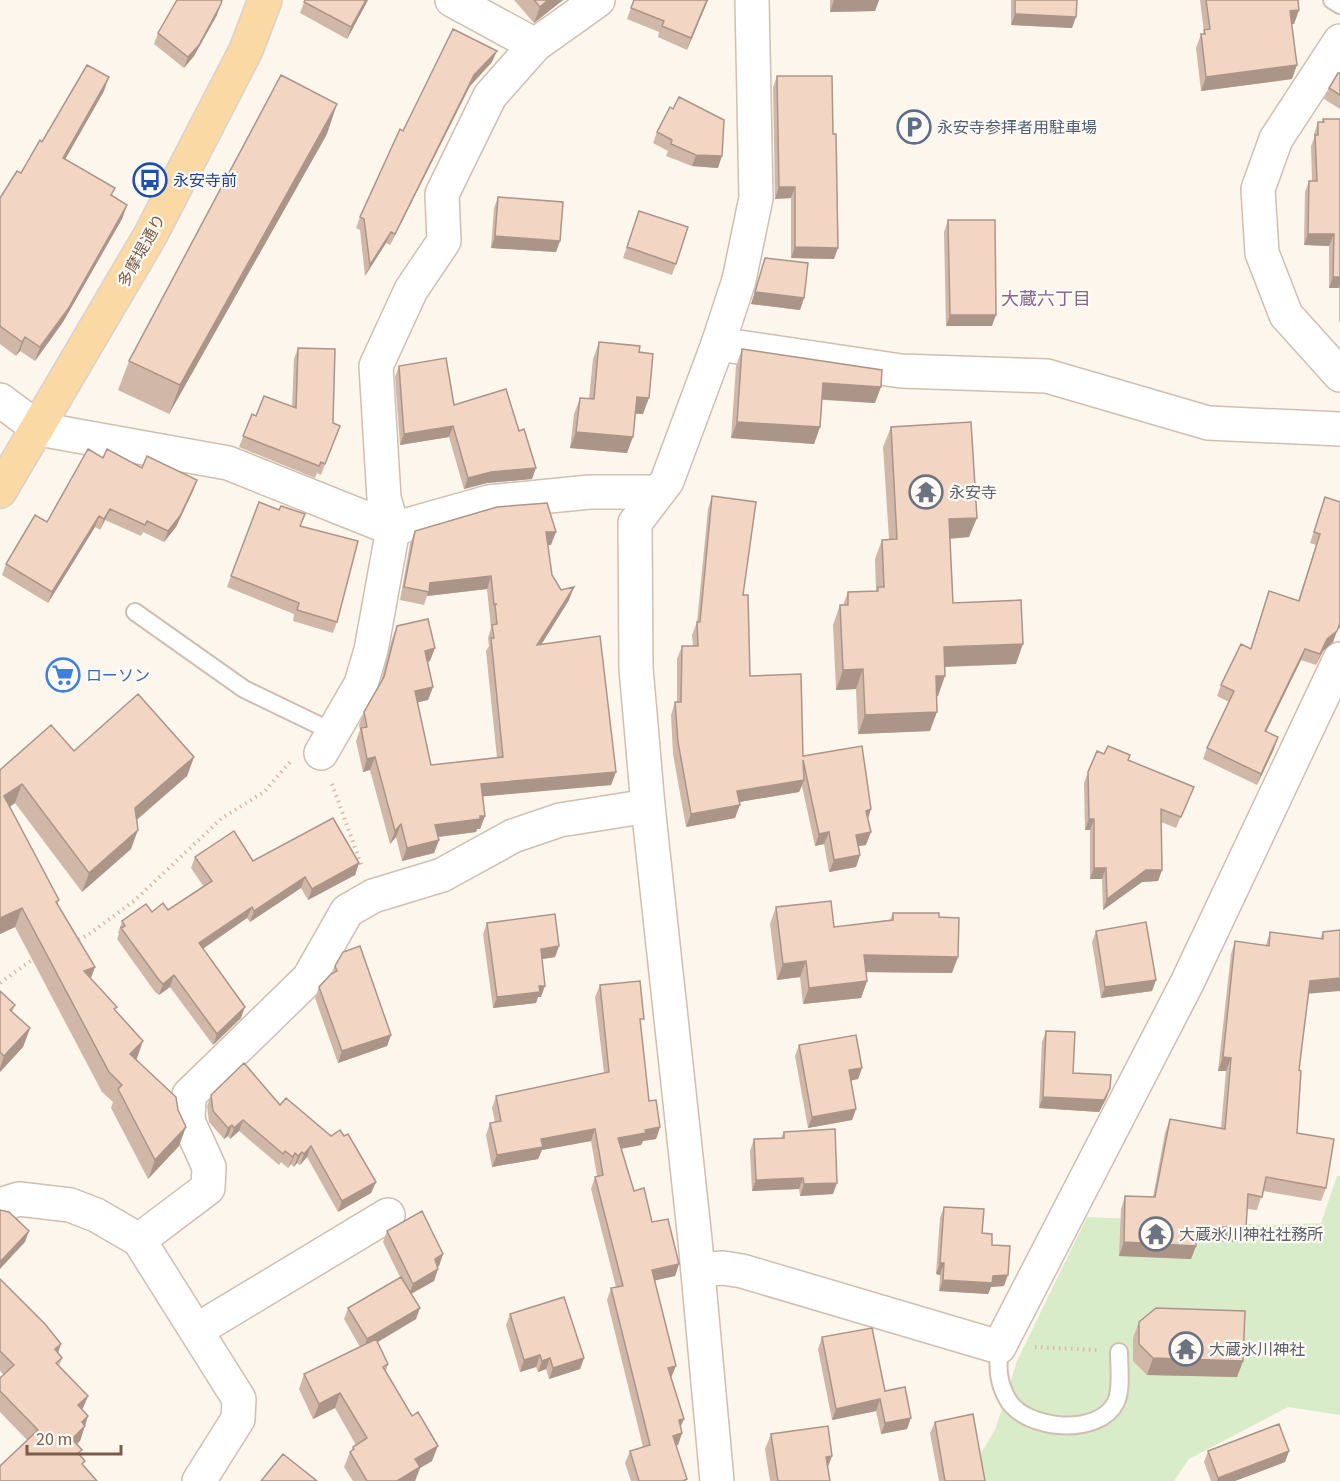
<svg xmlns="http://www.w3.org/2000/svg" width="1340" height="1481" font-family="'Source Sans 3','Noto Sans JP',sans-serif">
	<rect width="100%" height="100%" fill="#fdf6ec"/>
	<path fill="#d8ecc9" d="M1337,1176H1340V1415L1288,1407L1189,1459L1174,1481H964L995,1430L1017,1361L1087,1217L1269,1225L1321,1223Z"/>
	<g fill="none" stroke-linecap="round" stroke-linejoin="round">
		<g stroke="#d1beb0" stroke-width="20">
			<path id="service" d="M1332,0L1340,5
				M135,612L244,689L333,732
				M999,1347C998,1367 997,1381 1008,1400C1026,1430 1099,1437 1116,1402C1122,1390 1119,1366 1119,1352"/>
		</g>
		<g stroke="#d1beb0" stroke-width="36">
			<path id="minor" d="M452,0L535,45
				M752,0L756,198L739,280L718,344L901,371L1047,376L1208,423L1340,429
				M1340,41L1276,139L1258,189L1262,253L1286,315L1340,375
				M0,400L39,429L228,463L393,529L489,502L590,492H657
				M321,753L361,684L371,650L393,529L384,498L376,366L411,290L444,241L442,194L490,96L535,45L598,0
				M0,1205L19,1199L70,1205L96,1215L139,1240L239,1399L238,1419L199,1481
				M139,1240L208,1188L209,1167L188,1121L189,1095L309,978L347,911L373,896L442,875L513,836L560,820L648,806
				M698,1270L723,1268L742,1271L999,1347L1187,983L1340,659
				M197,1330L388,1215"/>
		</g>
		<g stroke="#d1beb0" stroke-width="36">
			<path id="tertiary" d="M717,1481L695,1240L648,806L636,668L635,523L667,481L718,344"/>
		</g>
		<g stroke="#dad1cd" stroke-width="36">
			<path id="primary" d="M0,491L151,234L246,50L265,0"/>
		</g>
		<path stroke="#d9b8a5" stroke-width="4" stroke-dasharray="1.5 4.5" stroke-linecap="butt" d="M332,784L362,867
			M73,942L88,935L134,901L222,818L264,792L290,762
			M0,983L36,957
			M1035,1347L1097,1350"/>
		<use href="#service" stroke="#fff" stroke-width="16"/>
		<use href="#minor" stroke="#fff" stroke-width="33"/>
		<use href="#tertiary" stroke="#fff" stroke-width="33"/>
		<use href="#primary" stroke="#fbd9a5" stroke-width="33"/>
	</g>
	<path fill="#d1b7a8" d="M305,0H368L347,39L300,13Z
		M514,0H563L534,23Z
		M634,0H708L687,50L658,37L659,32L627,19Z
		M830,0H879L875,11L830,12Z
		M1011,0H1077L1072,28L1011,25Z
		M1200,0H1298L1299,10L1294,24H1292V79L1201,91L1196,48L1201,34H1203L1204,32Z
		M217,15L194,56L184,68L154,44L158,33Z
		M492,62L470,86L390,245L386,243L365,276L360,230L356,228L360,217L403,131Z
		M1340,73V109L1324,99L1329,88Z
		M777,76L834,259L791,258V198L775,199L773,87Z
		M104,91L65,159L112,196L127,205L122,219L63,322L35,361L20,351L16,356L0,344V198L21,173L42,142Z
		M673,109L718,168L692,166L666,156L668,151L653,143L657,132Z
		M1323,119H1340V322H1339V288H1329V246L1304,245L1305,192L1309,181H1312L1311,146L1314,138V134L1318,122H1322Z
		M327,134L169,414L118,390L129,361Z
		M498,197L560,241L556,252L491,248L494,208Z
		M639,211L676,264L672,275L623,258Z
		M948,220L992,326H946L944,232Z
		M765,258L804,298L800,310L751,304Z
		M599,342L639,352L643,414H635L627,453L570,448L574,414L580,398L589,399L593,359Z
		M298,348L333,423L340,426L321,475L317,473L315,478L239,447L252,414L256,416L292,407L294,359Z
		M742,349L875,403L822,400L820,427L814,444L731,438L736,366Z
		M399,366L454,405L532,479L487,483L464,489L449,437L400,445L395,377Z
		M891,427L969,537L950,539L953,603L1016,664L945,667L938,696H937L930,731L858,734L856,689L836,690L833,625L840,605H843L848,592L876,591L875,559L882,540L889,539L883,447Z
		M103,458L142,468L193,491L176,527L164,542L143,532L141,536L105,520L100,530L95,527L48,603L2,575L6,564L47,522Z
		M712,496L743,595L750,676L803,756L868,819L866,845L859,846L860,855L856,867L829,872L824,844L815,846L802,786L799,792L739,802L735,818L686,827L673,754L671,715L675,702H677V659L682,646H693L692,635L697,622L708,509Z
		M1325,497L1340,502V629L1338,627L1333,642L1323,651L1316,665L1301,660L1266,732L1274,749L1257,785L1203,759L1207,748L1229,702L1217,696L1221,685L1250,649L1269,591L1298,601L1316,545L1310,543Z
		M259,502L301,526L337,622L333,633L293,621L294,614L227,587Z
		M415,531L551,545H548L552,575L561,590L569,600L541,644L616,772L611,785L483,796L485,816L480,829H477L476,832L438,837L439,840L434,853L402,861L396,837L390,844L370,770L363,772L356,741L360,730L359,725L364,712L381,681L392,639L397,626L430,661L428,662L433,687L428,700L417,702L431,765L497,758L486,651L489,646L488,638L491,628L487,589L427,596L424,605L400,600L410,544Z
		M74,751L194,757L187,776L137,820L131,849L82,892L15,803L10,807L59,900L57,905L95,967L90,978L115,1010L136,1060L179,1146L148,1179L111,1108L113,1102L102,1092L15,927L0,934V770Z
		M1104,754L1128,760L1194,787L1176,828L1161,822L1162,870L1158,881L1142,882L1103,910L1102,879H1090V830H1085L1084,783L1088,772Z
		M195,857L253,861L359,863L355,875L308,900L301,888L250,922L247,918L203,949L241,1018L213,1045L170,987L159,995L155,992L117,939L119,934L118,933L122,921L152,912L168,910L204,887L191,868Z
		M776,907L834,927L890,920L893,913L939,917L952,973L866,972L867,981L861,998L803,1004L800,977L777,980L770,924Z
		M487,923L559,946L555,957L542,959L541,997H538L536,1003L493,1008L483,934Z
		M1340,930L1308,994L1299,1070L1297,1133L1326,1188L1321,1201L1263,1191L1257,1210L1247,1209L1241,1242L1196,1240V1246L1191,1259L1119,1256L1121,1209L1125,1196L1153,1197L1165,1133L1170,1119L1221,1128L1226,1071H1218L1231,954L1235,941L1266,945L1270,932L1320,939L1323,932Z
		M1096,931L1156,980L1152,991L1101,998L1092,942Z
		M335,966L391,1035L387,1046L338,1063L315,998L319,987L333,973Z
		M600,985L641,1027L649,1101L660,1127L656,1139L643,1141L641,1145L621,1149L634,1191L652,1222L679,1264L675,1276L655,1280L671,1378L684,1419L680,1427L682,1433L678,1445L676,1446L687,1479L686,1481H631L625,1463L630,1451L643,1447L607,1300L611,1288L616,1287L591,1189L595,1177L597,1176L591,1141L542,1150L538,1159L492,1167L486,1135L490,1123L495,1122L492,1108L496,1096L604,1073L595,997Z
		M0,991L15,1005L12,1012L30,1028L23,1047L0,1072Z
		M1046,1031L1073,1073L1110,1088L1106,1099L1099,1112L1039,1108L1042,1042Z
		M799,1045L862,1068L858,1079L851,1080L856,1109L852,1120L808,1128L795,1056Z
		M211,1095L280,1105L376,1182L371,1193L338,1212L307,1157L300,1165L297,1163L294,1167L291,1164L288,1168L281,1162L279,1165L239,1131L230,1139L228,1136L224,1139L209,1122L207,1106Z
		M784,1132L833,1194L800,1196L799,1189L752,1191L750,1151L754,1139L781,1138Z
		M944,1207L982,1233L992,1245L1004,1286L991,1287L988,1294L939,1291L940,1275L936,1274L940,1218Z
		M387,1231L443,1254L439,1266L437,1267L438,1269L434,1281L411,1294L416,1319L377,1342L388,1364L386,1371L432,1461L420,1468L415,1481H353L344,1467L350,1452L351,1451L353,1447L356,1445L335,1408L313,1419L299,1389L304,1374L360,1347L344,1319L348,1308L400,1277L383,1242Z
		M0,1279L62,1358L59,1366L88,1396L82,1410L88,1416L80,1441L27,1440L0,1412V1378L4,1375L0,1371Z
		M510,1314L584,1358L580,1369L549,1379L546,1369L538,1372L536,1367L520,1372L506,1325Z
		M1139,1322L1243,1361L1237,1377L1147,1375L1133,1361V1338Z
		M822,1337L885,1391L907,1429L881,1434L876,1411L832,1420L818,1349Z
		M935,1422L985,1481H939L930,1433Z
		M771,1434L832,1456L828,1467L830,1481H770L765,1449Z
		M1208,1451H1289L1285,1462L1235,1481H1211L1204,1462Z"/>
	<path fill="#aa9588" d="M366,0H368L347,39L351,27Z
		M548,0H563L534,23L540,7Z
		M707,0H708L687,50L691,38Z
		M834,0H879L875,11L830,12Z
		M221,4L217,15L194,56L184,68L188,57Z
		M1299,10L1294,24L1285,25L1290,11Z
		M1015,14L1076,17L1072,28L1011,25Z
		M497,51L492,62L470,86L390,245L395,234L474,75Z
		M1297,65L1292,79L1201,91L1206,77Z
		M109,77L104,91L58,172L63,158Z
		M337,104L327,134L169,414L180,385Z
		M696,155L722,156L718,168L692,166Z
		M779,187H795L791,198L775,199Z
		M127,205L122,219L63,322L35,361L40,347Z
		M391,232L386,243L365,276L370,265Z
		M1308,234H1334L1329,246L1304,245Z
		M495,236L560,241L556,252L491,248Z
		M795,247L838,248L834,259L791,258Z
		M1333,277H1340V285L1339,288H1329Z
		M755,292L804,298L800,310L751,304Z
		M950,315H996L992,326H946Z
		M25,337L20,351L16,356L22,342Z
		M823,383L881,387L875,403L817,399Z
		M637,397L649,398L643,414L631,413Z
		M737,422L820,427L814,444L731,438Z
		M453,426L449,437L400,445L404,434Z
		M576,432L633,437L627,453L570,448Z
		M536,468L532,479L487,483L464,489L468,478L491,472Z
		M197,480L193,491L176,527L164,542L168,531Z
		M110,509L105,520L100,530L104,519Z
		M99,516L95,527L48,603L52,592Z
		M977,518L969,537L942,539L949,519Z
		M546,532H556L551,545H541Z
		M491,576L487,589L427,596L430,583Z
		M574,587L569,600L533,658L537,645Z
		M1337,631L1333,642L1323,651L1316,665L1327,639Z
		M1023,644L1016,664L937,667L944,647Z
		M435,648L430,661L420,664L425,651Z
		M1305,649L1301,660L1261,742L1265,731Z
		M863,669L856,689L836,690L843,670Z
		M936,676H945L938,696H929Z
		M433,687L428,700L410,704L415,691Z
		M937,712L930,731L858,734L865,715Z
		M1278,737L1274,749L1257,785L1261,774Z
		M194,757L187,776L128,827L135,808Z
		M375,757L370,770L363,772L367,759Z
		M616,772L611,785L477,797L481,784Z
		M804,780L799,792L733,803L737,791Z
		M22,784L15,803L0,813L4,796Z
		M740,805L735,818L686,827L691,814Z
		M871,809L867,822L866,811Z
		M480,816H485L480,829H477L476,832L430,838L435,825Z
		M1089,819H1094L1090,830H1085Z
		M401,824L396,837L390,844L395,831Z
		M138,830L131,849L82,892L89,873Z
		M829,832L824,844L815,846L819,834Z
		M871,832L866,845L852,847L856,835Z
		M439,840L434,853L402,861L407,848Z
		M860,855L856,867L829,872L834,860Z
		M359,863L355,875L308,900L312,889Z
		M1094,868H1106L1102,879H1090Z
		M1146,870H1162L1158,881L1142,882L1103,910L1107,899Z
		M305,877L301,888L250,922L254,911Z
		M252,907L247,918L195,954L199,943Z
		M22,908L15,927L0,934V918Z
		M559,946L555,957L537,960L541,949Z
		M864,955L958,957L952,973L858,972Z
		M806,961L800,977L777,980L783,964Z
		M95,967L88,986L84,971Z
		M174,975L170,987L159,995L163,984Z
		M1340,978V991L1305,994L1310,981Z
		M1156,980L1152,991L1101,998L1105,987Z
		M867,981L861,998L803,1004L809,988Z
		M539,986H545L541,997H538L536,1003L493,1008L497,997Z
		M245,1007L241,1018L213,1045L217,1034Z
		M30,1028L23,1047L0,1072V1068L4,1056Z
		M391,1035L387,1046L338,1063L342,1051Z
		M143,1041L136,1061L130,1054Z
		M1223,1057L1231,1058L1226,1071H1218Z
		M862,1068L858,1079L845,1082L849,1070Z
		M1110,1088L1106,1099L1099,1112L1039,1108L1043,1097Z
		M856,1109L852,1120L808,1128L812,1117Z
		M243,1120L239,1131L230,1139L234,1128Z
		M232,1125L228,1136L224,1139L228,1128Z
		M186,1127L179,1146L148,1179L155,1160Z
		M660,1127L656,1139L643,1141L641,1145L614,1150L618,1138L645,1130Z
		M595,1129L591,1141L542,1150L538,1159L492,1167L497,1155L541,1139Z
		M311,1146L307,1157L300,1165L304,1154Z
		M302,1152L297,1163L294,1167L298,1156Z
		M295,1153L291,1164L288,1168L293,1157Z
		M803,1178L799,1189L752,1191L756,1180Z
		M376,1182L371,1193L338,1212L342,1201Z
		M837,1183L833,1194L800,1196L804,1184Z
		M1197,1226L1246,1228L1241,1242L1192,1240Z
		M29,1231L25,1242L0,1269V1262Z
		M1124,1242L1196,1246L1191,1259L1119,1256Z
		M443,1254L439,1266L431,1270L435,1259Z
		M940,1263H944L940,1275L936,1274Z
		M679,1264L675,1276L648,1282L652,1270Z
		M438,1269L434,1281L409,1295L413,1284Z
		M1008,1275L1004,1286L991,1287L988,1294L939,1291L943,1280Z
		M420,1308L416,1319L363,1351L367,1339Z
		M61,1344L56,1359L55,1349Z
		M540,1355L536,1367L520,1372L524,1360Z
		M550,1358L546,1369L538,1372L542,1361Z
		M584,1358L580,1369L549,1379L553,1368Z
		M1153,1358L1243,1361L1237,1377L1147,1375Z
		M676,1366L671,1378L668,1368Z
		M340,1393L335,1408L313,1419L319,1404Z
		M88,1396L82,1410L78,1405Z
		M880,1399L876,1411L832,1420L836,1409Z
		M88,1416L80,1441L67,1454L72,1439L82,1422Z
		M911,1418L907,1429L881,1434L885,1423Z
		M684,1419L679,1430V1420Z
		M682,1433L678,1445L669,1448L673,1436Z
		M438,1446L432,1461L420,1468L415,1481H397L415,1459Z
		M1289,1451L1285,1462L1235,1481H1217L1218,1478Z
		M832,1456L826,1471V1457Z"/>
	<path fill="#f3d5c3" stroke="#aa9588" stroke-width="1.5" d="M177,0H222L221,4L199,45L188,57L158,33Z
		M305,0H366L351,27L304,2Z
		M534,0H548L540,7Z
		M634,0H707L691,38L662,26L664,21L631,8Z
		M1015,0H1077L1076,17L1015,14Z
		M1206,0H1298L1299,10L1290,11L1297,65L1206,77L1201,34H1205L1204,30L1210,29Z
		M453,29L497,51L474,75L395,234L391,232L370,265L364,219L360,217L400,129L403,131Z
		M87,65L109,77L63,158L115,188L111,195L127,205L68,309L40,347L25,337L22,342L0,326V198L17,171L21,173L40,140L42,142Z
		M1338,73H1340V95L1329,88Z
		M281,75L337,104L180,385L129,361Z
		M777,76H832L833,134H836L838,248L795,247V187H779Z
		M679,97L724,120L722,156L696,155L671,144L672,140L657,132L670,107L673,109Z
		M1323,119H1340V277H1333L1334,234H1308L1309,181H1317L1315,135H1318V122H1324Z
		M498,197L563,202L560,241L495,236Z
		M639,211L688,227L676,264L627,247Z
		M948,220H995L996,315H950Z
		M765,258L808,263L804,298L755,292Z
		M599,342L640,346L639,352L653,354L649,398L637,397L633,437L576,432L580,398L594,399Z
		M298,348L335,349L333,423L340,426L325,464L321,462L319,466L243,436L252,414L256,416L264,396L296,408Z
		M742,349L882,370L881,387L823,383L820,427L737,422Z
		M446,358L454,405L506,389L519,431L524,429L536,468L491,472L468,478L453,426L404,434L399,366Z
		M971,422L977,518L949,519L953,603L1021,600L1023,644L944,647L945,676H936L937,712L865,715L863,669L843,670L840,605H848V592L878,591V587H884L882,540L897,539L891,427Z
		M88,449L103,458L107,449L142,468L147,456L197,480L180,516L168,531L147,521L145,525L110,509L104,519L99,516L52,592L6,564L35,515L47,522Z
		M712,496L756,502L743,595H748L750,676L801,674L803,756L862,746L871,809L866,811L871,832L856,835L860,855L834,860L829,832L819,834L803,760L804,780L737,791L740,805L691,814L678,742L675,702H681L682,646H698L697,622H700Z
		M1325,497L1340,502V623L1337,631L1327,639L1320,654L1305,649L1265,731L1278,737L1261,774L1207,748L1234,691L1221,685L1241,644L1251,649L1269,591L1299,601L1320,534L1314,532Z
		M259,502L279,510L281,506L305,514L300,526L358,541L337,622L297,610L299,603L231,576Z
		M547,503L556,532H546L552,575L561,590L574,587L537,645L600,636L616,772L481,784L485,816H480V819L435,825L439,840L407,848L401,824L395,831L375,757L367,759L361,728L367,727L364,712L384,677L397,626L428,619L435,648L425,651L433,687L415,691L431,765L503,757L491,638H494L492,625L497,624L495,605L497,604H494L491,576L430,583L429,592L404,587L415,531L497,507Z
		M138,694L194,757L135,808L138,830L89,873L22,784L4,796L59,900L56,902L95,967L84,971L117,1007L114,1009L143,1041L130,1054L176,1097L178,1110L186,1127L155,1160L118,1089L122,1085L109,1072L22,908L0,918V770L51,725L74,751Z
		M1108,746L1130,755L1128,760L1194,787L1181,817L1161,809L1162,870H1146L1107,899L1106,868H1094V819H1089L1088,772L1097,751L1104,754Z
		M333,818L359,863L312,889L305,877L254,911L252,907L199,943L245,1007L217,1034L174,975L163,984L159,980L121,928L125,926L122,921L146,904L152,912L163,903L168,910L212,881L195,857L234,831L253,861Z
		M831,901L834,927L893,920V913H939V917L959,918L958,957L864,955L867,981L809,988L806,961L783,964L776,907Z
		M555,914L559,946L541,949L545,986H539L540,992L497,997L487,923Z
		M1146,922L1156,980L1105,987L1096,931Z
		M1340,930V978L1310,981L1299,1070L1301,1071L1297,1133L1334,1139L1326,1188L1266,1177L1262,1197L1248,1194L1246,1228L1197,1226L1196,1246L1124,1242L1125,1196L1155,1197L1170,1119L1225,1129L1231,1058L1223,1057L1235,941L1269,946L1270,932L1323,939V932Z
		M360,946L391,1035L342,1051L319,987L331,974L337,971L335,966L343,952Z
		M640,981L644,1019H640L649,1101L656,1100L660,1127L645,1130L646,1133L618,1138L634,1191L644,1188L652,1222L668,1219L679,1264L652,1270L676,1366L668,1368L684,1419L679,1420L682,1433L673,1436L687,1479L683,1481H639L630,1451L650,1445L611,1288L623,1286L595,1177L603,1175L595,1129L541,1139L543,1147L497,1155L490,1123L501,1121L496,1096L609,1072L600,985Z
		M0,991L15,1005L10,1010L30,1028L4,1056L0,1052Z
		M1046,1031L1075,1032L1073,1073L1111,1075L1110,1088L1104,1100L1043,1097Z
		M856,1035L862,1068L849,1070L856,1109L812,1117L799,1045Z
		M244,1063L280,1105L286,1098L331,1136L340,1130L344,1136L348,1134L376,1182L342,1201L311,1146L304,1154L302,1152L298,1156L295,1153L293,1157L285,1151L283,1154L243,1120L234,1128L232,1125L228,1128L213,1111L211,1095Z
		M835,1129L837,1183L804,1184L803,1178L756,1180L754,1139L784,1138V1132Z
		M944,1207L984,1209L982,1233L992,1234V1245L1010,1246L1008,1275L993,1276L992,1283L943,1280L944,1263H940Z
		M0,1210L9,1212L29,1231L0,1262Z
		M422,1211L443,1254L435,1259L438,1269L413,1284L387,1231Z
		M401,1277L420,1308L367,1339L348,1308Z
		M0,1279L45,1324L61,1344L55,1349L62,1358L56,1363L88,1396L78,1405L88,1416L82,1422L85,1426L72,1439L82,1450L78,1453L85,1461L82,1464L97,1481H0V1466L38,1430L0,1391V1378L14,1365L0,1351Z
		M564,1297L584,1358L553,1368L550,1358L542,1361L540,1355L524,1360L510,1314Z
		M1156,1308L1245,1311L1243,1361L1153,1358L1139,1344V1322Z
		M872,1328L885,1391L905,1387L911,1418L885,1423L880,1399L836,1409L822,1337Z
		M376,1339L388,1364L383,1367L412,1416L418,1412L438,1446L415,1459L420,1467L397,1481H367L350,1452L354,1449L353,1447L367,1438L340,1393L319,1404L304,1374Z
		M973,1414L985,1481H945L935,1422Z
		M1279,1424L1289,1451L1218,1478L1208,1451Z
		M828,1426L832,1456L826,1457L830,1481H778L771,1434Z
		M283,1454L317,1481H261Z"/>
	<defs>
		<g id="parking-ring" transform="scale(1.725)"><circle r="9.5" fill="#fffaf3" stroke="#5c6f8a" stroke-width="1.5"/><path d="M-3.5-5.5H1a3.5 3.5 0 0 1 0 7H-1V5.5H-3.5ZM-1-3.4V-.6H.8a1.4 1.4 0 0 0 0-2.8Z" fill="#5c6f8a"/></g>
		<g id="bus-ring" transform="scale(1.725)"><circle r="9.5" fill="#fffaf3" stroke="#1a4fb4" stroke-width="1.5"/><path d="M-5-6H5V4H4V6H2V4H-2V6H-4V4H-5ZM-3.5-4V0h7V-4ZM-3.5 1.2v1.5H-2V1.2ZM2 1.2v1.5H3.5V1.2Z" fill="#1a4fb4"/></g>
		<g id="temple-ring" transform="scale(1.725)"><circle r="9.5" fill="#fffaf3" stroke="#6b7280" stroke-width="1.5"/><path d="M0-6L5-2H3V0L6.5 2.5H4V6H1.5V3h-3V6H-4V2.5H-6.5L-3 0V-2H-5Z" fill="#6b7280"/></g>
		<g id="supermarket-ring" transform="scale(1.725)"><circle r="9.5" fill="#fffaf3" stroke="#3f7fe0" stroke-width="1.5"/><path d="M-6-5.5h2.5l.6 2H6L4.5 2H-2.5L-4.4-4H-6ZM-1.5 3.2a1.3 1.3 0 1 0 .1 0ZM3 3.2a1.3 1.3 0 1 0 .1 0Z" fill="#3f7fe0"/></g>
	</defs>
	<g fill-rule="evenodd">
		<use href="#parking-ring" x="914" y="127"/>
		<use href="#bus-ring" x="150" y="180"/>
		<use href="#temple-ring" x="926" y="492"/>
		<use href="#supermarket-ring" x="63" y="675"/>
		<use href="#temple-ring" x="1156" y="1234"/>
		<use href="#temple-ring" x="1186" y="1349"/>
	</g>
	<g text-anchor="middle" stroke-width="4.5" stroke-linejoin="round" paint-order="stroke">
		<g font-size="16" fill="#4e5e75" stroke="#fffaf3" text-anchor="start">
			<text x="937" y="133">永安寺参拝者用駐車場</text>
		</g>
		<g font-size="16" fill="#164399" stroke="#fffaf3" text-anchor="start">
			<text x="173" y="186">永安寺前</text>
		</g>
		<g font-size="16" fill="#7a5c4d" stroke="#fffaf3">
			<text transform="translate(141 250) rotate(-61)" y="6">多摩堤通り</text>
		</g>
		<g font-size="16" fill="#5b616d" stroke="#fffaf3" text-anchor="start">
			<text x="949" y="498">永安寺</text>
			<text x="1179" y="1240">大蔵氷川神社社務所</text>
			<text x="1209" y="1355">大蔵氷川神社</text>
		</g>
		<g font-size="16" fill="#366cbe" stroke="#fffaf3" text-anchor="start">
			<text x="86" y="681">ローソン</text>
		</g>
		<g font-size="18" fill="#846695" stroke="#fffaf3">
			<text x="1046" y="305">大蔵六丁目</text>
		</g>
	</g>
	<path d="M27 1445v9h94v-9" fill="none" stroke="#7a5c4d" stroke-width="3"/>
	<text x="36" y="1445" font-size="18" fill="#7a5c4d" stroke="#fffaf3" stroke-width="4.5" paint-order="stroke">20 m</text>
</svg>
